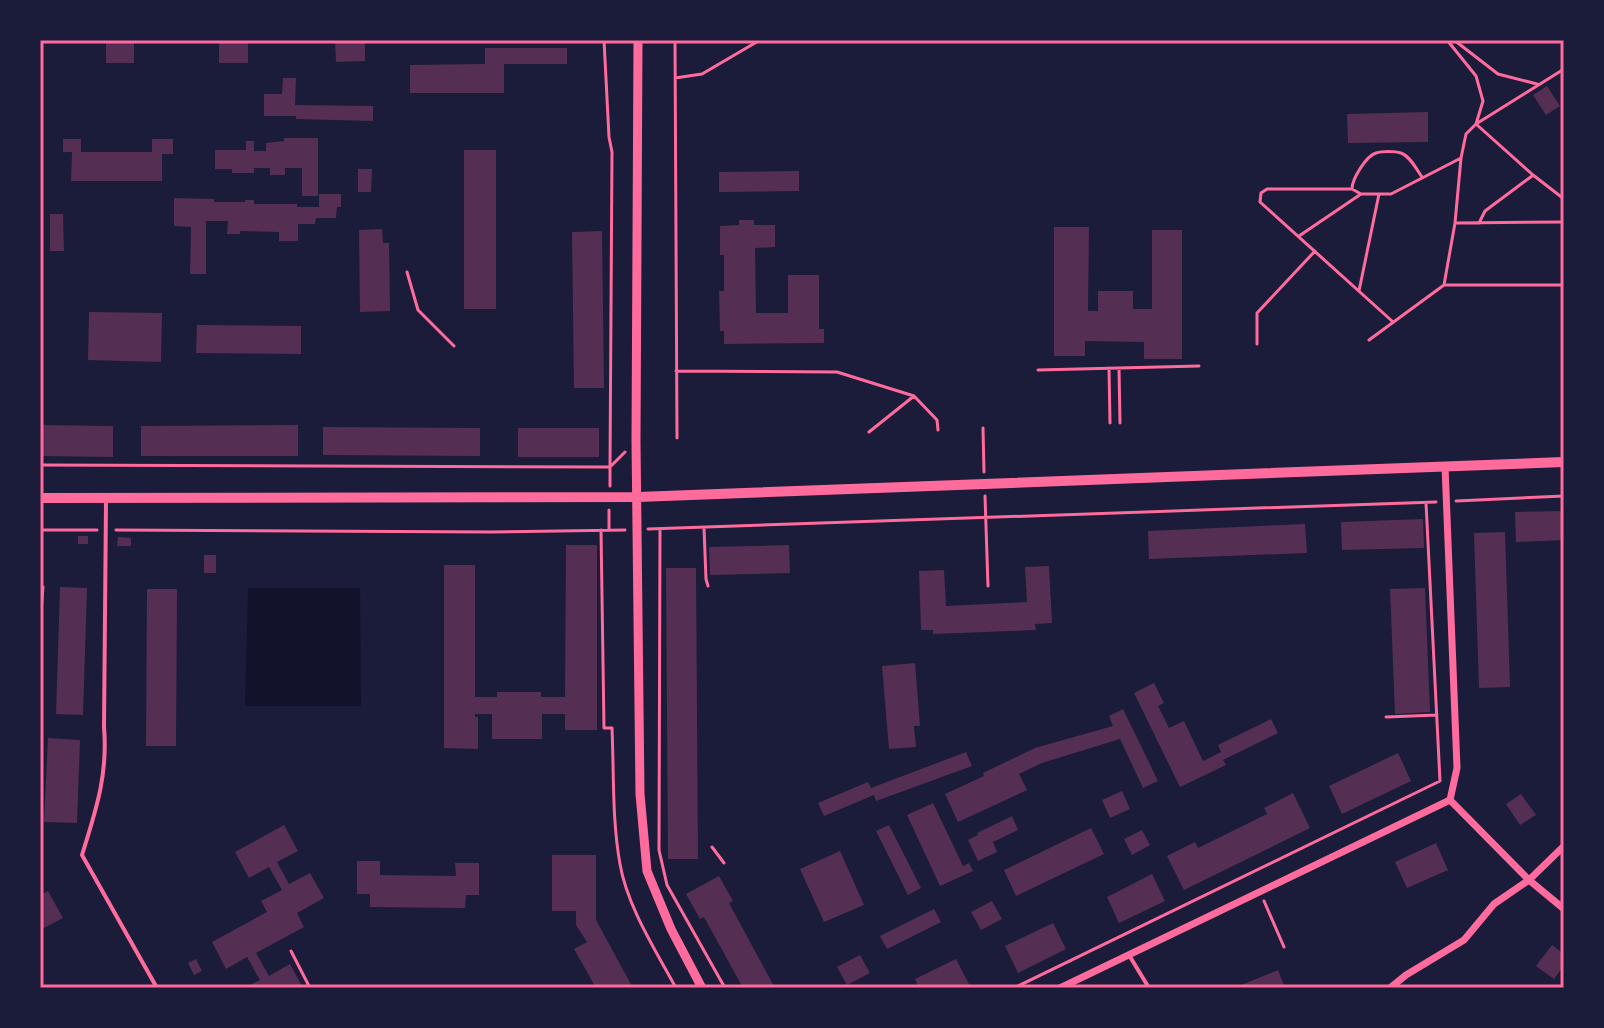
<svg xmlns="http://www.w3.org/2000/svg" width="1604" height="1028" font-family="'PT Sans',sans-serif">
	<rect width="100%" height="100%" fill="#1b1b3a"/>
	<path fill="#12122b" d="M248,588H360L361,706H245Z"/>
	<path fill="#542f53" d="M106,40H134V63H106Z
		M219,40H248V63H219Z
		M335,40H365V61L336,62Z
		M485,48H567V64H504V93H410V65L485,64Z
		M283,78H296L295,105L373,106V121L296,119V116H264V94H282Z
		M1547,86L1560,106L1546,115L1533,95Z
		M1428,112V142L1348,143L1347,114Z
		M284,138H318V196H302V168H285V175H270V168H254V173H232V169H215V150H246V141H254V151H266V143L284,141Z
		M63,139H81V152H152V139H173V154H162V181H71L72,152H63Z
		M464,150H496V309H464Z
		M358,169H372L371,192H358Z
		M799,171V191L719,192V172Z
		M319,194H341V207H337L336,218H316L315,224H298V241H279V232L240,231V234H227L228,221H206V274H190L191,227L174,226V198L214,199V202H245V200H254V204H297V207H319Z
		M50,214H63L64,251H50Z
		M739,220H754V225H775V247L755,248L756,313H788V275H819V329H824V343L724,344V331H720L719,291H724V255H720V226L739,225Z
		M1054,227H1089L1088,311H1098V291H1133V309H1152V230H1182V359H1144V342L1085,341V356H1054Z
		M382,229L383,243H389L390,311L360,312L359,230Z
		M602,231L604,388H574L572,232Z
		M89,312L162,313L161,362L88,360Z
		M197,325L301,326V354L196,353Z
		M40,425L113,426V457L40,456Z
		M298,425V456H141V426Z
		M323,427L480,428V456L323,455Z
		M518,428H599V457H518Z
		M1564,511V540L1516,542L1515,512Z
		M1423,519L1424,548L1342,550L1341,522Z
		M1305,524L1307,553L1149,559L1148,531Z
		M1505,532L1510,687L1479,688L1474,533Z
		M78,536H88V544H78Z
		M118,537L131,538V546H117Z
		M566,545H597V730H565V714H542V739H492V714H475V717H478V749L444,748V565H475V697H497V692H541V697H565Z
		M789,545L790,573L710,575L709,547Z
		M204,555H216V573H204Z
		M1049,566L1052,623L1035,624L1036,630L933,634V630H921L919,571L944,570L946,606L1027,602L1025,567Z
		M666,568H696L698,859H668Z
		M60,587L87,588L83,715L56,714Z
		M1425,588L1430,712L1395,714L1390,589Z
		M147,589H177L176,746H146Z
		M915,663L920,726H914L916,747L889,749L882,666Z
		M1154,683L1164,703L1158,706L1169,728L1184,721L1203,761L1221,752L1218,745L1271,719L1278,733L1223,760L1226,765L1180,787L1134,693Z
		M1123,709L1158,781L1143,788L1120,739L1042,763L1019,774L1027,790L958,822L945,794L984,776L983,773L1035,748L1113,726L1109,716Z
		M48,738L80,740L77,823L44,822Z
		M966,752L972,766L876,801L874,795L824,816L818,803L868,782L871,788Z
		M1398,753L1411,781L1342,814L1329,786Z
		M1122,791L1130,809L1110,818L1102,800Z
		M1293,793L1310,828L1184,890L1167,856L1195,842L1198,848L1267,814L1264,808Z
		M1521,794L1536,815L1520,825L1506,804Z
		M933,803L963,866L969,863L973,871L940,886L907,815Z
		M1012,816L1018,830L993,842L997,852L978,861L968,840L978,835L977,833Z
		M284,825L298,851L277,862L289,884L310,873L324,898L297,913L304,927L256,953L269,976L290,964L303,988H244L260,980L247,957L226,969L212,942L267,912L261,901L282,890L269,867L249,878L235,852Z
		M889,825L921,888L908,895L876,831Z
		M1091,828L1104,854L1016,896L1004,870Z
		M1142,830L1150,845L1132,855L1124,839Z
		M1436,843L1448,870L1407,888L1395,862Z
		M840,851L864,905L824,922L800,869Z
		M552,855H596V920L633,988H596L574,949L587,942L576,925V911H552Z
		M357,861H380V875L456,876L455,863H479V895H466L465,908L370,907V894H357Z
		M1152,874L1165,901L1119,923L1107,897Z
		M719,876L733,901L729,903L775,988H743L704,917L700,919L686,894Z
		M48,891L63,918L40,930V895Z
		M992,901L1002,919L981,930L971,912Z
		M934,909L941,922L887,949L880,936Z
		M1053,923L1066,949L1018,973L1005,946Z
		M1552,945L1564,954V965L1554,979L1536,966Z
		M860,955L870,973L847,985L837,967Z
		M196,959L202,971L194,975L188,963Z
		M956,959L971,988H919L915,979Z
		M1278,970L1285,988H1234Z"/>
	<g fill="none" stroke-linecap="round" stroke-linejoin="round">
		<path stroke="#ff6b9d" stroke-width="3" d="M675,40L677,438
			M1447,40L1476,76L1483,101L1476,124L1533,175L1564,199
			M1454,40L1498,74L1537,84
			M675,78L702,74L760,40
			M1352,189C1352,179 1366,156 1376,153C1382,151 1395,151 1401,153C1410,156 1417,170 1422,177
			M1456,223L1564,222
			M1479,223L1485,211L1532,176
			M1299,236L1361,194
			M407,272L418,310L454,346
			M1444,285L1455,223L1461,158L1466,134L1476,124L1564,69
			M1359,291L1379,194
			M1392,321L1260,202L1261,193L1267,189H1352L1361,194H1391L1461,158
			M1369,340L1444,285H1564
			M1257,344V313L1315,251
			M1109,368L1110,423
			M1119,368L1120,423
			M1038,370L1199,366
			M676,371L837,372L914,396L937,420L938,430
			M983,428L984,472
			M869,432L914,396
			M40,465L610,467L612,152L609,137L604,40
			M610,486V467L625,452
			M985,496L988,586
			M1456,501L1564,496
			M704,528L706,579L708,586
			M648,529C911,520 1174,512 1436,502
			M660,529L659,850L667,885L725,988
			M40,530H97
			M116,530L491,532L625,530
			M601,530L604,728H612C614,773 612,820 620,864C627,906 656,951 676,988
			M609,530V510
			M40,624L43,587
			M1386,717L1437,715
			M712,847L724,863
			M1264,901L1284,947
			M291,951L310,988
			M1014,988L1440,781L1426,503"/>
		<path stroke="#ff6b9d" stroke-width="4" d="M106,501L104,727C108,775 96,810 82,855L157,988
			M1129,955L1149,988"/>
		<path stroke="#ff6b9d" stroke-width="7" d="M1445,466L1457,768L1450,800
			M1450,800L1529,880L1564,909
			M1060,988L1450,800
			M1390,988L1406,975L1464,940L1494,904L1529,880L1564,846"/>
		<path stroke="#ff6b9d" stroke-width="9" d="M638,40L636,441L640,794L647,871L671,929L702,988"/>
		<path stroke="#ff6b9d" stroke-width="10" d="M40,498L638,497L1564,462"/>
	</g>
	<rect width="1604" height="1028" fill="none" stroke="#1b1b3a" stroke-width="84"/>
	<rect x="42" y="42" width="1520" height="944" fill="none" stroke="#ff6b9d" stroke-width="3"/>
</svg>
